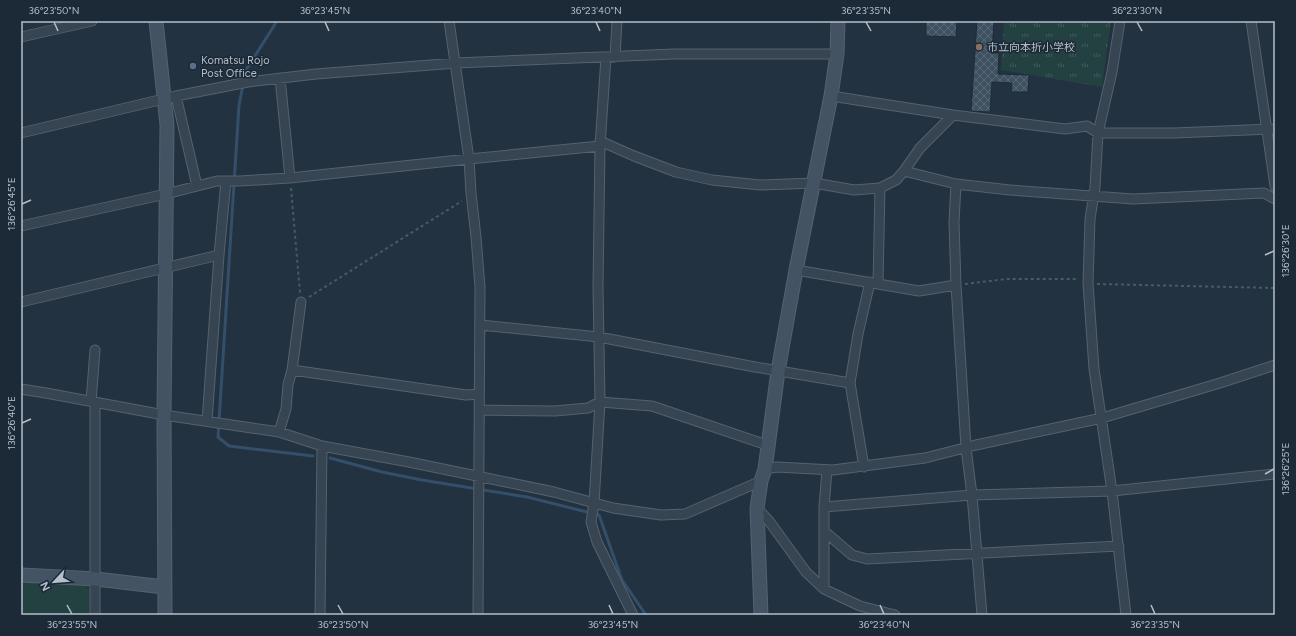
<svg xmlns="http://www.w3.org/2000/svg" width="1296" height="636" font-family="Figtree,'Noto Sans JP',sans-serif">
	<defs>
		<pattern id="grass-tufts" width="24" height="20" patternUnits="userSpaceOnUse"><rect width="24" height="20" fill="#244142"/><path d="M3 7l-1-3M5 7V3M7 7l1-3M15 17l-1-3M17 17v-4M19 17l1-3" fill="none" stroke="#415b5c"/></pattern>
		<pattern id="building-cross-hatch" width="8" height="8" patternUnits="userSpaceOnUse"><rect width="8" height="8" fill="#3e5161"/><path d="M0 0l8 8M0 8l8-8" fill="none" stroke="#586876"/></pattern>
	</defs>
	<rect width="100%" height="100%" fill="#223241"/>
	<path fill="url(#grass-tufts)" d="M1004,21H1111L1102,87L1001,70Z"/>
	<path fill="#244142" d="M21,576L83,582L89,590V615H21Z"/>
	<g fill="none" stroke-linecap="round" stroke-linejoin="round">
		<path stroke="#344f6a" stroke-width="3" d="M277,21L246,70L239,105L218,437L229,446L313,456
			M330,458L382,472L422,480L527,497L599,515L622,580L646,615"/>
	</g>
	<path fill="url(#building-cross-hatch)" stroke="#1e2b38" d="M926,21H957L956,37L926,36Z
		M977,21H994L992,53H999L998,74L1029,75L1028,92H1011L1012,83L992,82L990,112L971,111Z"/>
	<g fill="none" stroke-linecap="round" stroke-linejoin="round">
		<g stroke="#55626e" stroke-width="11">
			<path id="street" d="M449,21L469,159L471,193L476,237L480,287L478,615
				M1120,21L1112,72L1098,133L1095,187L1090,219L1088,283L1094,369L1112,491L1126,615
				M1251,21L1275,186
				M21,37L92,21
				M606,57L600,146L598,287L600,402L594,503L591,522L597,542L633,615
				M615,57L617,21
				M280,78L290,178
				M176,96L197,186
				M831,96L953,115L1065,129L1087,126L1098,133H1174L1275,129
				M21,133L176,96L248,82L316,74L456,63L674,54H837
				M600,141L634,156L676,172L712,180L760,185L814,183L854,190L880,188L896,180L904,171L920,148L953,115
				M904,171L956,184L1010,190L1133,199L1264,193L1275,199
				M956,184L954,222L956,285L966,448L972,495L982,615
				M21,226L166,194L217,181H239L290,178L469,159L600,146
				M796,270L919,291L956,285
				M878,284L880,188
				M21,302L219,255L226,181
				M480,325L599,337L755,367L850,383
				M292,370L466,395L479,394
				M21,389L46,393L164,415L279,432L322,446L409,462L554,492L613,508L661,515L685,514L761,481
				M91,402L95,350
				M95,403V615
				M479,410L555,411L588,408L600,402L652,406L767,445
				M207,421L219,255
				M279,432L286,409L288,385L292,370L301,302
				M864,467L850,383L858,334L870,282
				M765,469L777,467L833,470L925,458L976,445L1102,418L1220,383L1275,365
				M824,507L972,495L1112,491L1275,474
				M757,508L769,521L806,572L824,589L860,606L895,615
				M824,531L852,555L867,559L1119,546
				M824,589V507L827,470
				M320,615L322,446"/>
		</g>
		<g stroke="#55626e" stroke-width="15">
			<path id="secondary" d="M156,21L167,125L164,415L165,615
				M21,575L96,579L164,587
				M761,615L757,508L761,481L765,469L778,371L796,270L831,96L837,54L838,21"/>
		</g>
		<path stroke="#425e5f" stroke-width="2" stroke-dasharray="3 3" stroke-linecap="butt" d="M291,188L300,293
			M965,284L1006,279H1078
			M1097,284L1275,288
			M309,297L462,201"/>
		<use href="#street" stroke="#374451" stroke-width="9"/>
		<use href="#secondary" stroke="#445364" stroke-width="13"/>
	</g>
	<path fill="none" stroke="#b3bfcb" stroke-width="1.5" d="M54,22L58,31M325,22L329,31M596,22L600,31M866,22L871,31M1137,22L1142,31M22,204L31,200M1265,255L1274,251M22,423L31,419M1265,474L1274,469M67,605L72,614M338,605L343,614M609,605L613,614M880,605L884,614M1151,605L1155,614"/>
	<circle fill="#8d6e63" stroke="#1c2936" stroke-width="1.5" cx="979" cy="47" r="4"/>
	<circle fill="#5c6f8a" stroke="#1c2936" stroke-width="1.5" cx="193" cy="66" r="4"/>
	<g text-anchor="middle" stroke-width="3" stroke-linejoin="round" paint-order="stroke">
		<g font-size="11" fill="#b3bfcb" stroke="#1c2936" text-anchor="start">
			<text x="987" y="51">市立向本折小学校</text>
			<text x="201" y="64">Komatsu Rojo<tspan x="201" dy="13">Post Office</tspan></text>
		</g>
	</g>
	<rect width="1296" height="636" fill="none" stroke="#1c2936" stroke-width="44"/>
	<g transform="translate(54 582) rotate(244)" stroke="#1c2936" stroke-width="3" paint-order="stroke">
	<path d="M0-3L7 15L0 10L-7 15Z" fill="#b3bfcb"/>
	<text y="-6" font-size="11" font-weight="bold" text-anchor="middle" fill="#b3bfcb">N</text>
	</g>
	<rect x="22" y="22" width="1252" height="592" fill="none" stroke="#b3bfcb" stroke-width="1.5"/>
	<g font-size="10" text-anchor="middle" fill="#b3bfcb">
		<text x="54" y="14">36°23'50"N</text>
		<text x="325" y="14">36°23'45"N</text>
		<text x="596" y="14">36°23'40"N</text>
		<text x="866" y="14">36°23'35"N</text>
		<text x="1137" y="14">36°23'30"N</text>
		<text transform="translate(11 204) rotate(-90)" y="4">136°26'45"E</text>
		<text transform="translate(1285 251) rotate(-90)" y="4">136°26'30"E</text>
		<text transform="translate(11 423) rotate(-90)" y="4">136°26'40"E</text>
		<text transform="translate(1285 469) rotate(-90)" y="4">136°26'25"E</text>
		<text x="72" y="628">36°23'55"N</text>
		<text x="343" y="628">36°23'50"N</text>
		<text x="613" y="628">36°23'45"N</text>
		<text x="884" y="628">36°23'40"N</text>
		<text x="1155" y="628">36°23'35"N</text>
	</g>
</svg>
